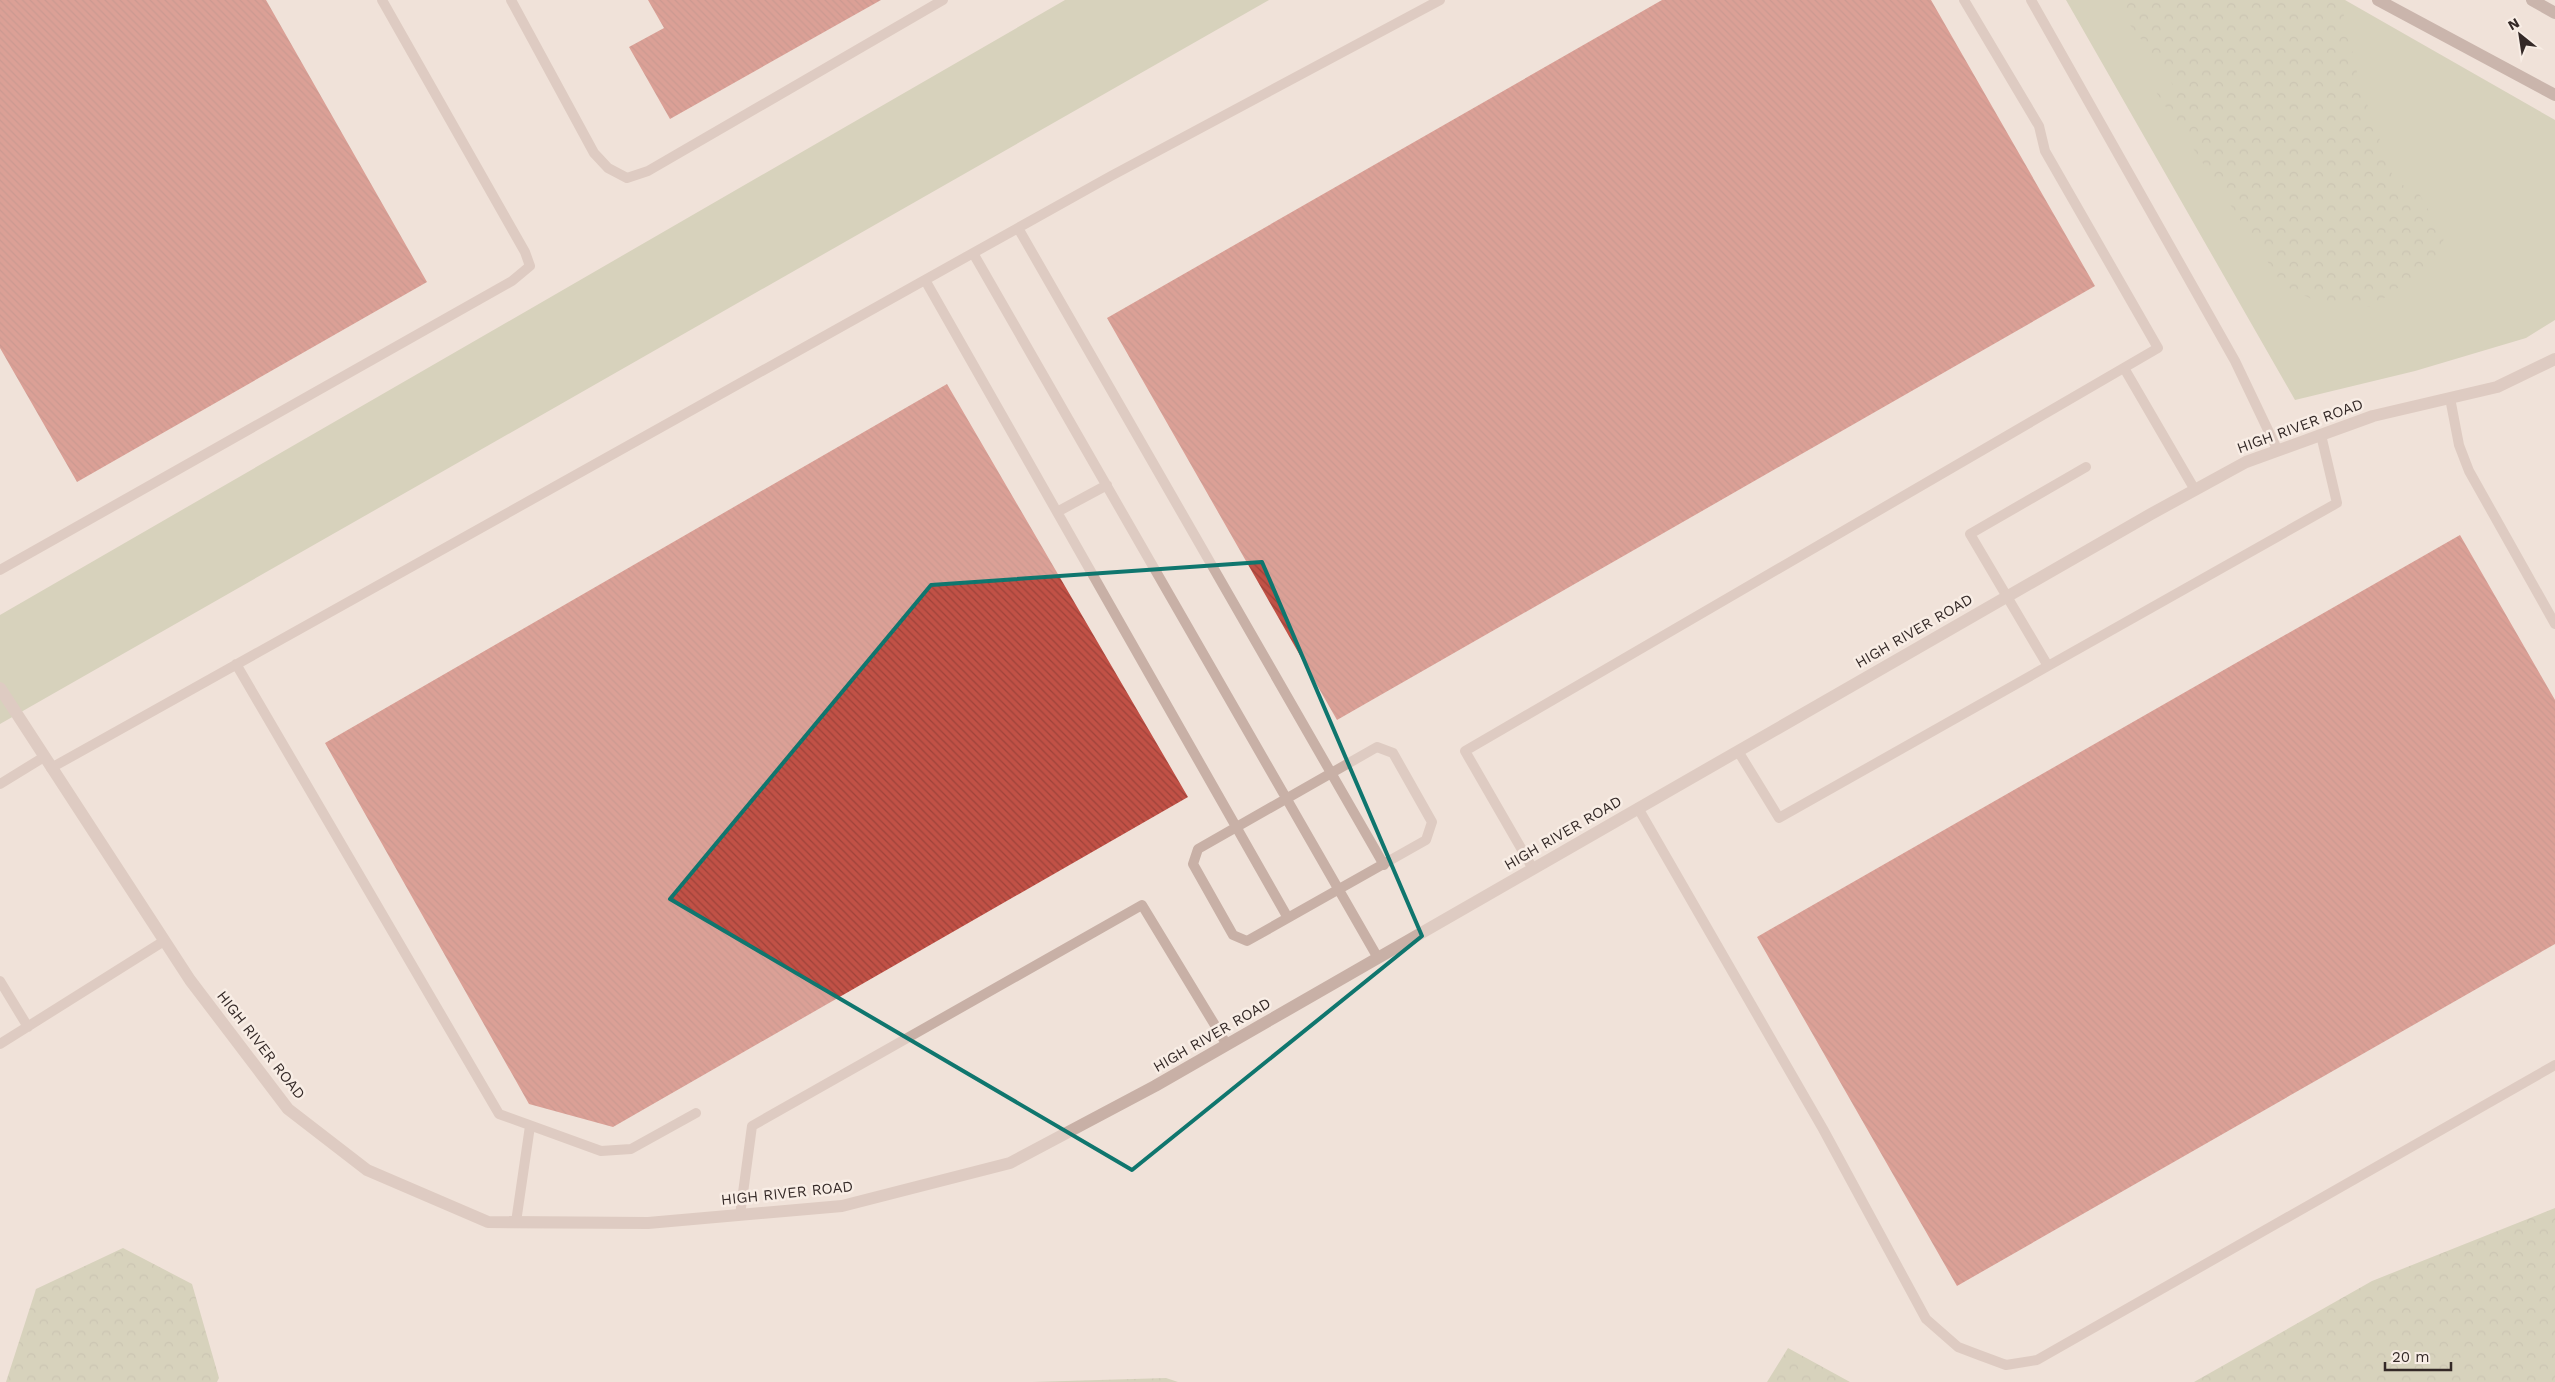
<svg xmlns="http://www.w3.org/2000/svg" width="2555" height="1382" font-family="'Work Sans',sans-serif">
	<defs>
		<pattern id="forest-crowns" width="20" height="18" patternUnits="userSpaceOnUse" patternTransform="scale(1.25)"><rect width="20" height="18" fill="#b8be9a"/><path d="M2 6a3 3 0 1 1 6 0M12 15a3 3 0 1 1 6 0" fill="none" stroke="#9fa385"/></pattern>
		<pattern id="building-back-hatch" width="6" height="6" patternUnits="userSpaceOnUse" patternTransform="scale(1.25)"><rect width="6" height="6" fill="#c15146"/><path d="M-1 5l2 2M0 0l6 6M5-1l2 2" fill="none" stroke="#9e433a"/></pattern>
	</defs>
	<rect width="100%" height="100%" fill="#f0e2d9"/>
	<path fill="#b8be9a" d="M1065,0H1269L0,724V615Z
		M2066,0H2345L2555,120V320L2526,338L2415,371L2295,400Z"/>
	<path fill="url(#forest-crowns)" d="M2112,0H2336L2341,3L2359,81L2394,180L2420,195L2444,238L2440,250L2425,268L2372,307L2324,305L2283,285L2156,92L2174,87C2157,56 2132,30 2112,0Z
		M2555,1208V1382H2194L2372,1281Z
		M123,1248L192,1284L219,1378L217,1382H6L36,1289Z
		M1788,1348L1850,1382H1767Z
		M1166,1378L1178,1382H1032Z"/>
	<path fill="url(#building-back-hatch)" d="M0,0H266L427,282L77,482L0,348Z
		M648,0H881L670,119L629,47L664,28Z
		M1662,0H1931L2095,286L1337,720L1107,318Z
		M947,384L1188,797L613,1127L529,1104L325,743Z
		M2460,535L2555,700V944L1957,1286L1757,937Z"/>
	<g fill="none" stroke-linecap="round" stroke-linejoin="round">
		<path stroke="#c8b0a6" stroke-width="10" d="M511,0L594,153L608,168L627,178L648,171L943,0
			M2031,0L2235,361L2278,451
			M1018,228L1384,865
			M973,253L1378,958
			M925,280L1288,918
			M2124,368L2195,490
			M2450,398L2459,445L2469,471L2555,624
			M1057,512L1107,485
			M0,570L512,281L530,266L525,252L382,0
			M236,664L499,1114L601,1151L631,1149L696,1113
			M2048,666L2337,503L2321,435
			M1377,747L1393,753L1432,822L1426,840L1247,941L1233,935L1193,864L1198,849Z
			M1738,751L1779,818L2048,666L1970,534L2086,467
			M51,768L1111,176L1440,0
			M0,784L44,757
			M1638,808L1823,1129L1926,1319L1958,1347L1979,1355L2006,1365L2037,1360L2555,1065
			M1533,869L1465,751L2158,348L2045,151L2039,126L1964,0
			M0,981L28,1027
			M0,1044L164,941
			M740,1215L752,1126L1142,905L1227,1045
			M516,1222L530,1126"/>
		<path stroke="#c8b0a6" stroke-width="12" d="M0,688L190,980L288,1109L367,1170L488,1222L648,1223L842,1206L1010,1163L1155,1086L2151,514L2246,462L2373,416L2497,387L2555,359"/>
		<path stroke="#9b7f77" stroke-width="12" d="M2378,0L2555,95
			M2532,0L2555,13"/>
	</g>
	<path d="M0 0H2555V1382H0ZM1262,562L1422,936L1132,1170L670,899L931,585Z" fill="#f0e2d9" fill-opacity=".55" fill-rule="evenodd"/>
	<path fill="none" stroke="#0f766e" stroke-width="4" stroke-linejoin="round" d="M1262,562L1422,936L1132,1170L670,899L931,585Z"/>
	<g text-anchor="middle" stroke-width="5" stroke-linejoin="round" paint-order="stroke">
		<g font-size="15" fill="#342927" stroke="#f8ede5">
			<text transform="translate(2300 426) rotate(-20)" y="5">HIGH RIVER ROAD</text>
			<text transform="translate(1914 631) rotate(-30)" y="5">HIGH RIVER ROAD</text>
			<text transform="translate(1563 833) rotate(-30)" y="5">HIGH RIVER ROAD</text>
			<text transform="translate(1212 1035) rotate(-30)" y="5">HIGH RIVER ROAD</text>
			<text transform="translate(261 1045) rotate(52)" y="5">HIGH RIVER ROAD</text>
			<text transform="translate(787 1193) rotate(-6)" y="5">HIGH RIVER ROAD</text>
		</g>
	</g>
	<g transform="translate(2520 35) rotate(330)" stroke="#f8ede5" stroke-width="4" paint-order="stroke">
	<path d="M0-4L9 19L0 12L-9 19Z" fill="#342927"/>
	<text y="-8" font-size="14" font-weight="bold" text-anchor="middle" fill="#342927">N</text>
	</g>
	<path d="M2385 1362v8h66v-8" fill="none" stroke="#342927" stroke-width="2.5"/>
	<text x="2392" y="1362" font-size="15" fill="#342927" stroke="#f8ede5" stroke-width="4" paint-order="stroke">20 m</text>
</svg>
